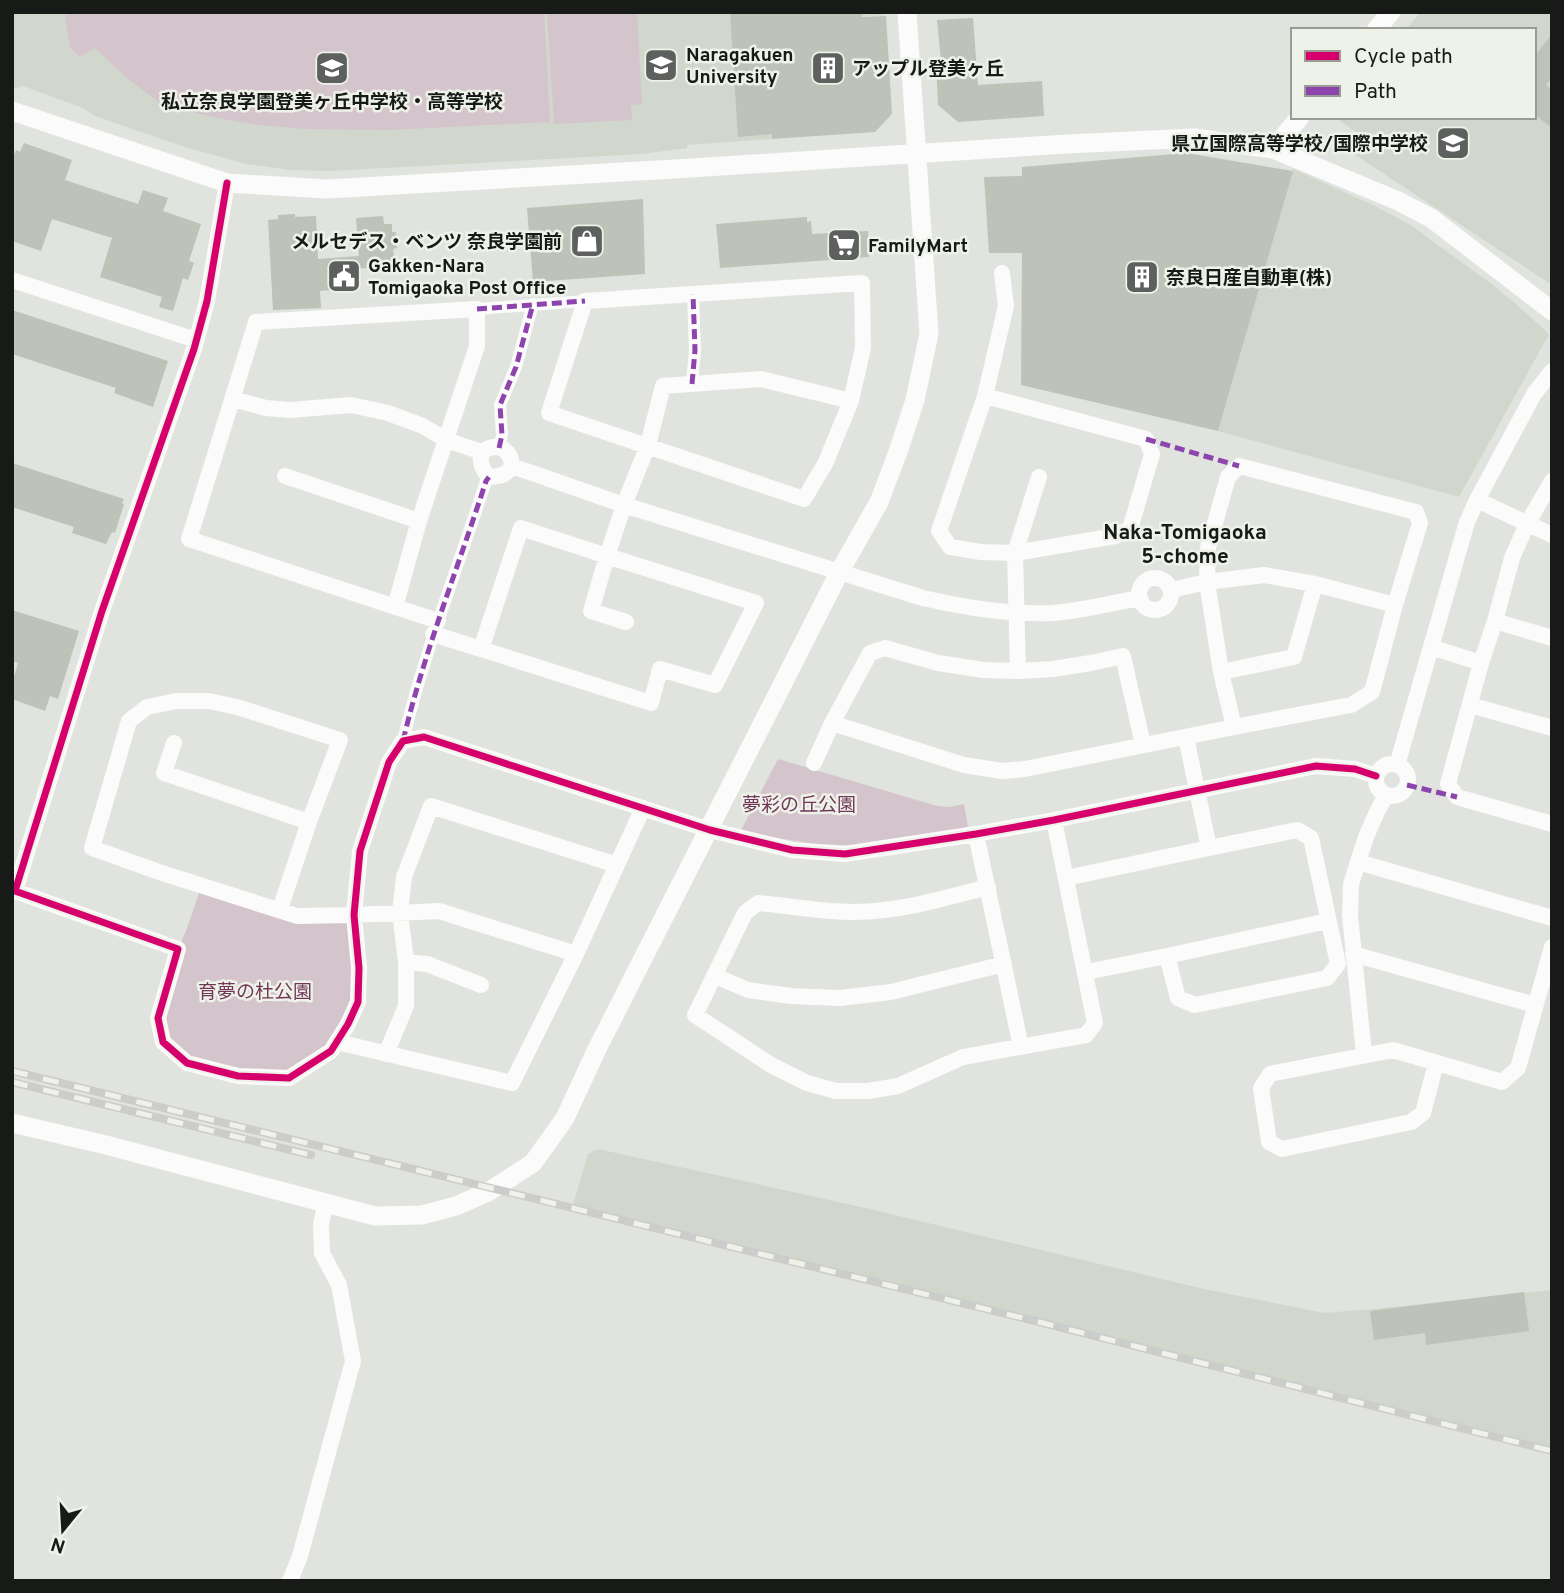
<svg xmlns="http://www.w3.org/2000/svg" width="1564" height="1593" font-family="Overpass,'Noto Sans JP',sans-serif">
	<rect width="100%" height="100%" fill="#e0e3de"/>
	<path fill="#d1d7cc" d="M12,12H884V15L763,21L772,139L687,145V148L641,154L329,171L290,170L246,164L185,147L95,116L83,108L23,86L16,88L12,87Z
		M1421,12H1552V285L1348,150L1361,136L1335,117H1534V30H1405Z
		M1293,169L1373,205L1409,224L1489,282L1516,304L1549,334L1459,497L1218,431Z
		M598,1149L861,1207L1204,1289L1324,1313L1374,1309L1552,1290V1447L573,1205L588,1154Z"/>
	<path fill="#d4c4cb" d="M67,12H544L550,122L387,130L306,129L258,125L213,117L163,105L129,80L95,48L80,57L70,48L65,16Z
		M547,12H637L642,104L631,105L632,120L554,124Z
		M778,759L937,806L949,807L964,804L968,827L911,840L866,846L814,844L740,832Z
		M202,885L280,909L354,916L358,1002L331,1051L289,1078L187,1063L163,1042L158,1018L178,949L186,931Z"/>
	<path fill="#bdc3b8" d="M730,12H862V17L886,16L892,114L875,132L772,139V134L738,137Z
		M973,18L978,85L1042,81L1044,116L958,122L938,105L936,63L941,61L937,20Z
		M1552,34V77L1546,85L1552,90V128L1534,114V57Z
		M24,143L72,160L65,180L138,204L143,190L168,198L163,211L201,224L189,261L194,263L188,280L183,278L173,311L159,307L162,297L100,277L112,238L52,219L41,251L12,241V160L16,150L20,152Z
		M1186,153L1293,171L1218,431L1021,385L1022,253H989L984,177L1022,176V167Z
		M643,199L645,274L533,282L527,208Z
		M295,214V217L316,216L318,259L359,256L356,218L383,216L384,224H392V232H396L397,248L393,249L395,266L353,269L355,288L320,291L321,308L273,310L268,220L278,219V215Z
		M807,217V222L811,221L812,234L868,231L869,257L720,268L716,224Z
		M12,310L168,361L153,407L114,393L116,388L12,354Z
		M12,463L124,499L122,503L124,504L115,533L112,532L106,544L72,533L74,527L12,507Z
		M12,610L79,631L58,699L50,696L45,711L12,699V683L18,663L12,661Z
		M1524,1292L1529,1331L1426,1345L1425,1333L1374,1340L1370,1311Z"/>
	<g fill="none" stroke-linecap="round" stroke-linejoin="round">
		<path stroke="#fafbfa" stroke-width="12" d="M477,309L585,301
			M692,384L695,350L693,294
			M499,448L502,435L500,405L516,367L533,304
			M403,741C424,652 458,568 486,481L489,477"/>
		<path stroke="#fafbfa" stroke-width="16" d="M227,183L207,301L194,349L102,611L15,891L178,949L158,1018L163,1042L187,1063L238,1076L289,1078L331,1051L348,1024L358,1002L359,968L354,915L360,851L389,762L403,741L424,737L710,830L792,850L845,854L976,834L1054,820L1316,766L1355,769L1376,776
			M12,280L196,340
			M862,283L863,348L851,401L825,464L804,499L549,413L585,301Z
			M985,396L1146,439L1152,454L1130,529L1115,536L1015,553L981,552L950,547L939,531L985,396L1006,306L1002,273
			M233,399L266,408L290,410L351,405L388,413L423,426L446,440L482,452C479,463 482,469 489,477C500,476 506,476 512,466L624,505L923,598C966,608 1009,615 1053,613C1081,611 1112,603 1140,598
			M482,452C497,441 511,449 512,466
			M285,476L419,521
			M1552,481L1527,524L1512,558L1495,621L1481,663L1448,784L1457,797L1552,824
			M1477,500L1552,535
			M1139 594a16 16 0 1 1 32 0a16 16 0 1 1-32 0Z
			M1171,590L1207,582L1264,575L1315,584L1395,605
			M395,607L419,521L477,346V309L256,322L189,539L438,621
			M1495,621L1552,638
			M433,634L481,649L521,528L607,556L624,505L648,445L663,386L761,379L851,401
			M1431,647L1481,663
			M481,649L651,703L660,669L715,685L756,603L607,556L591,611L626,622
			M1018,671L1015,553L1039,477
			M1221,672L1294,657L1315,584
			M1470,705L1552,728
			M832,723L870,653L885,648L938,663L983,670L1018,671L1053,669L1091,663L1123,656L1143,745
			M174,743L164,773L309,822
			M814,763L832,723L964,765L1002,771L1025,769L1234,727L1351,705L1372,692L1395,605L1420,523L1416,512L1239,466L1228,477L1208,548L1207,582L1221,672L1234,727
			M1376 780a16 16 0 1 1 32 0a16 16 0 1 1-32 0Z
			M1397,765L1467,522L1477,500L1534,394L1552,371
			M976,834L1021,1047
			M1358,862L1552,918
			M1066,878L1209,848
			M988,887C945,898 900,912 855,912C822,912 791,906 758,903L745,913L695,1015L771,1065L807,1083L836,1091H868L898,1086L963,1057L1086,1035L1095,1023L1054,820
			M280,909L309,822L340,740L237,707L209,701H176L147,707L129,721L92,848L159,872L297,916L354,915L439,911L576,954
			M1353,954L1535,1005
			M1167,956L1178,998L1195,1005L1327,978L1338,964L1311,838L1297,830L1209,848L1186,737
			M406,962L427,964L481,985
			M1086,972L1167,956L1328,921
			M715,976L748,990L791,996L840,998L891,992L1004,964
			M337,1042L512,1083L576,954L643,808
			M386,1054L406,1006V962L400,912L404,877L431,806L617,865
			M1364,1054L1350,916L1351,884L1366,837L1376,814L1386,795
			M1436,1063L1423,1113L1411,1122L1282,1149L1269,1142L1261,1088L1270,1074L1393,1050L1502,1082L1518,1068L1552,947
			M290,1581L300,1556L353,1361L339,1285L322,1253L321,1224L326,1203"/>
		<path stroke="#fafbfa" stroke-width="19" d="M1376,30L1391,12
			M12,111L227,183L327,189L675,169L1067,144L1194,138L1273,149L1396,200L1431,218L1552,311
			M1273,149L1300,117
			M12,1123L106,1145L375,1216L422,1215L456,1206L488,1192L533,1163L565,1118L597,1049L840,571L879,502L898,452L915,400L929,334L907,12"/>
		<g stroke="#cccccb" stroke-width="8">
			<path id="rail" d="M12,1071L1043,1323L1552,1451
				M12,1082L311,1155"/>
		</g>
		<use href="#rail" stroke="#eef2e9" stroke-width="5" stroke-dasharray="16" stroke-linecap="butt"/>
		<path stroke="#8e44ad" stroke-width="5" stroke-dasharray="10 5" stroke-linecap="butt" d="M477,309L585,301
			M692,384L695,350L693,294
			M1146,439L1239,466
			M499,448L502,435L500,405L516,367L533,304
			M403,741C424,652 458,568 486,481L489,477
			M1407,785L1457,797"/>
		<g stroke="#eef2e9" stroke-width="11">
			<path id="cycleway" d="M227,183L207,301L194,349L102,611L15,891L178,949L158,1018L163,1042L187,1063L238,1076L289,1078L331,1051L348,1024L358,1002L359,968L354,915L360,851L389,762L403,741L424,737L710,830L792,850L845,854L976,834L1054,820L1316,766L1355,769L1376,776"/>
		</g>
		<use href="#cycleway" stroke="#d6006c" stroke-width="7"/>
	</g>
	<defs>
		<g id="university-square" transform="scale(1.75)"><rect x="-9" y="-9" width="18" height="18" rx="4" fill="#5e605d" stroke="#eef2e9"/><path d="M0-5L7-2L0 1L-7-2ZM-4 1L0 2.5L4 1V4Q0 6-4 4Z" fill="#fff"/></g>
		<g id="school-square" transform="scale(1.75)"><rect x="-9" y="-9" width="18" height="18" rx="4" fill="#5e605d" stroke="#eef2e9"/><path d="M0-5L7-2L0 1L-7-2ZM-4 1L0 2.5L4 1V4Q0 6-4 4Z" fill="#fff"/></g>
		<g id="building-square" transform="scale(1.75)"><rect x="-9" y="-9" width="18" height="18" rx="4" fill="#5e605d" stroke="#eef2e9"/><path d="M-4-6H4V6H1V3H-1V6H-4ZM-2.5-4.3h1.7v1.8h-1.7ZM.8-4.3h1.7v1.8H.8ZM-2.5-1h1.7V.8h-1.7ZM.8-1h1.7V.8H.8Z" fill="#fff"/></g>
		<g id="shop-square" transform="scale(1.75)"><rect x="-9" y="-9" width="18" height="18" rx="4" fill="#5e605d" stroke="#eef2e9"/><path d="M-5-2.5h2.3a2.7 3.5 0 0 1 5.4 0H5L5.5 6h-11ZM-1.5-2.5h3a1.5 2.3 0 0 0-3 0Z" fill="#fff"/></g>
		<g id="supermarket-square" transform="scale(1.75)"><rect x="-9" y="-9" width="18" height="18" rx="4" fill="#5e605d" stroke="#eef2e9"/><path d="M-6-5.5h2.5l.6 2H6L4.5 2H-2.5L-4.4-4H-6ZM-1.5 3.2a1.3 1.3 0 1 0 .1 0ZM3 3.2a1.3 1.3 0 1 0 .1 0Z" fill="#fff"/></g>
		<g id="civic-square" transform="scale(1.75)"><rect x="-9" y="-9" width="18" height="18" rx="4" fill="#5e605d" stroke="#eef2e9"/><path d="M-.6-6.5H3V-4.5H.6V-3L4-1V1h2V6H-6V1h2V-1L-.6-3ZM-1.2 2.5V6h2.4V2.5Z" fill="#fff"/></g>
	</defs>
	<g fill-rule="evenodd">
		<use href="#university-square" x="661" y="65"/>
		<use href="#school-square" x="332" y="68"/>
		<use href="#building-square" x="828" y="68"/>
		<use href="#school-square" x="1453" y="143"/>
		<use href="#shop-square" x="587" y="241"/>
		<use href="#supermarket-square" x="844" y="245"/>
		<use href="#civic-square" x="344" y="276"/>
		<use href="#building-square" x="1142" y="277"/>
	</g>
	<g text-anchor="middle" stroke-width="5" stroke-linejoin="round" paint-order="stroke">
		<g font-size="19" font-weight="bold" fill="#181a17" stroke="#eef2e9" text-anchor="start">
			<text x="686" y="61">Naragakuen<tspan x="686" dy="22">University</tspan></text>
			<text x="852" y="75">アップル登美ヶ丘</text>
			<text x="332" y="108" text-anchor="middle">私立奈良学園登美ヶ丘中学校・高等学校</text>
			<text x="1428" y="150" text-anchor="end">県立国際高等学校/国際中学校</text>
			<text x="562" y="248" text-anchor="end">メルセデス・ベンツ 奈良学園前</text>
			<text x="868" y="252">FamilyMart</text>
			<text x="368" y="272">Gakken-Nara<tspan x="368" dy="22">Tomigaoka Post Office</tspan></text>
			<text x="1166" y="284">奈良日産自動車(株)</text>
		</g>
		<g font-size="19" fill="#72385a" stroke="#eef2e9">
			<text x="799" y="811">夢彩の丘公園</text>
			<text x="255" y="998">育夢の杜公園</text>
		</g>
		<g font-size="21" font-weight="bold" fill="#181a17" stroke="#eef2e9">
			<text x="1185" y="539">Naka-Tomigaoka<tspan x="1185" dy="24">5-chome</tspan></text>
		</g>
	</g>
	<rect width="1564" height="1593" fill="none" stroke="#181a17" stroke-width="28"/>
	<rect x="1291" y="28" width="245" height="91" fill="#eef2e9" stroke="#989c95" stroke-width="2"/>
	<rect x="1305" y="51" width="35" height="10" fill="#d6006c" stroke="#989c95" stroke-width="2"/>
	<text x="1354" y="63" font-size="21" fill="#181a17">Cycle path</text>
	<rect x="1305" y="86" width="35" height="10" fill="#8e44ad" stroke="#989c95" stroke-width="2"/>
	<text x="1354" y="98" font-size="21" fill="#181a17">Path</text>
	<g transform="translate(63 1530) rotate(198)" stroke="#eef2e9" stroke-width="5" paint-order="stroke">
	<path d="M0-5L12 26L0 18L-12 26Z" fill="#181a17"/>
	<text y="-10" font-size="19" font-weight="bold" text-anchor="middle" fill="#181a17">N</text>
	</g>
</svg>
